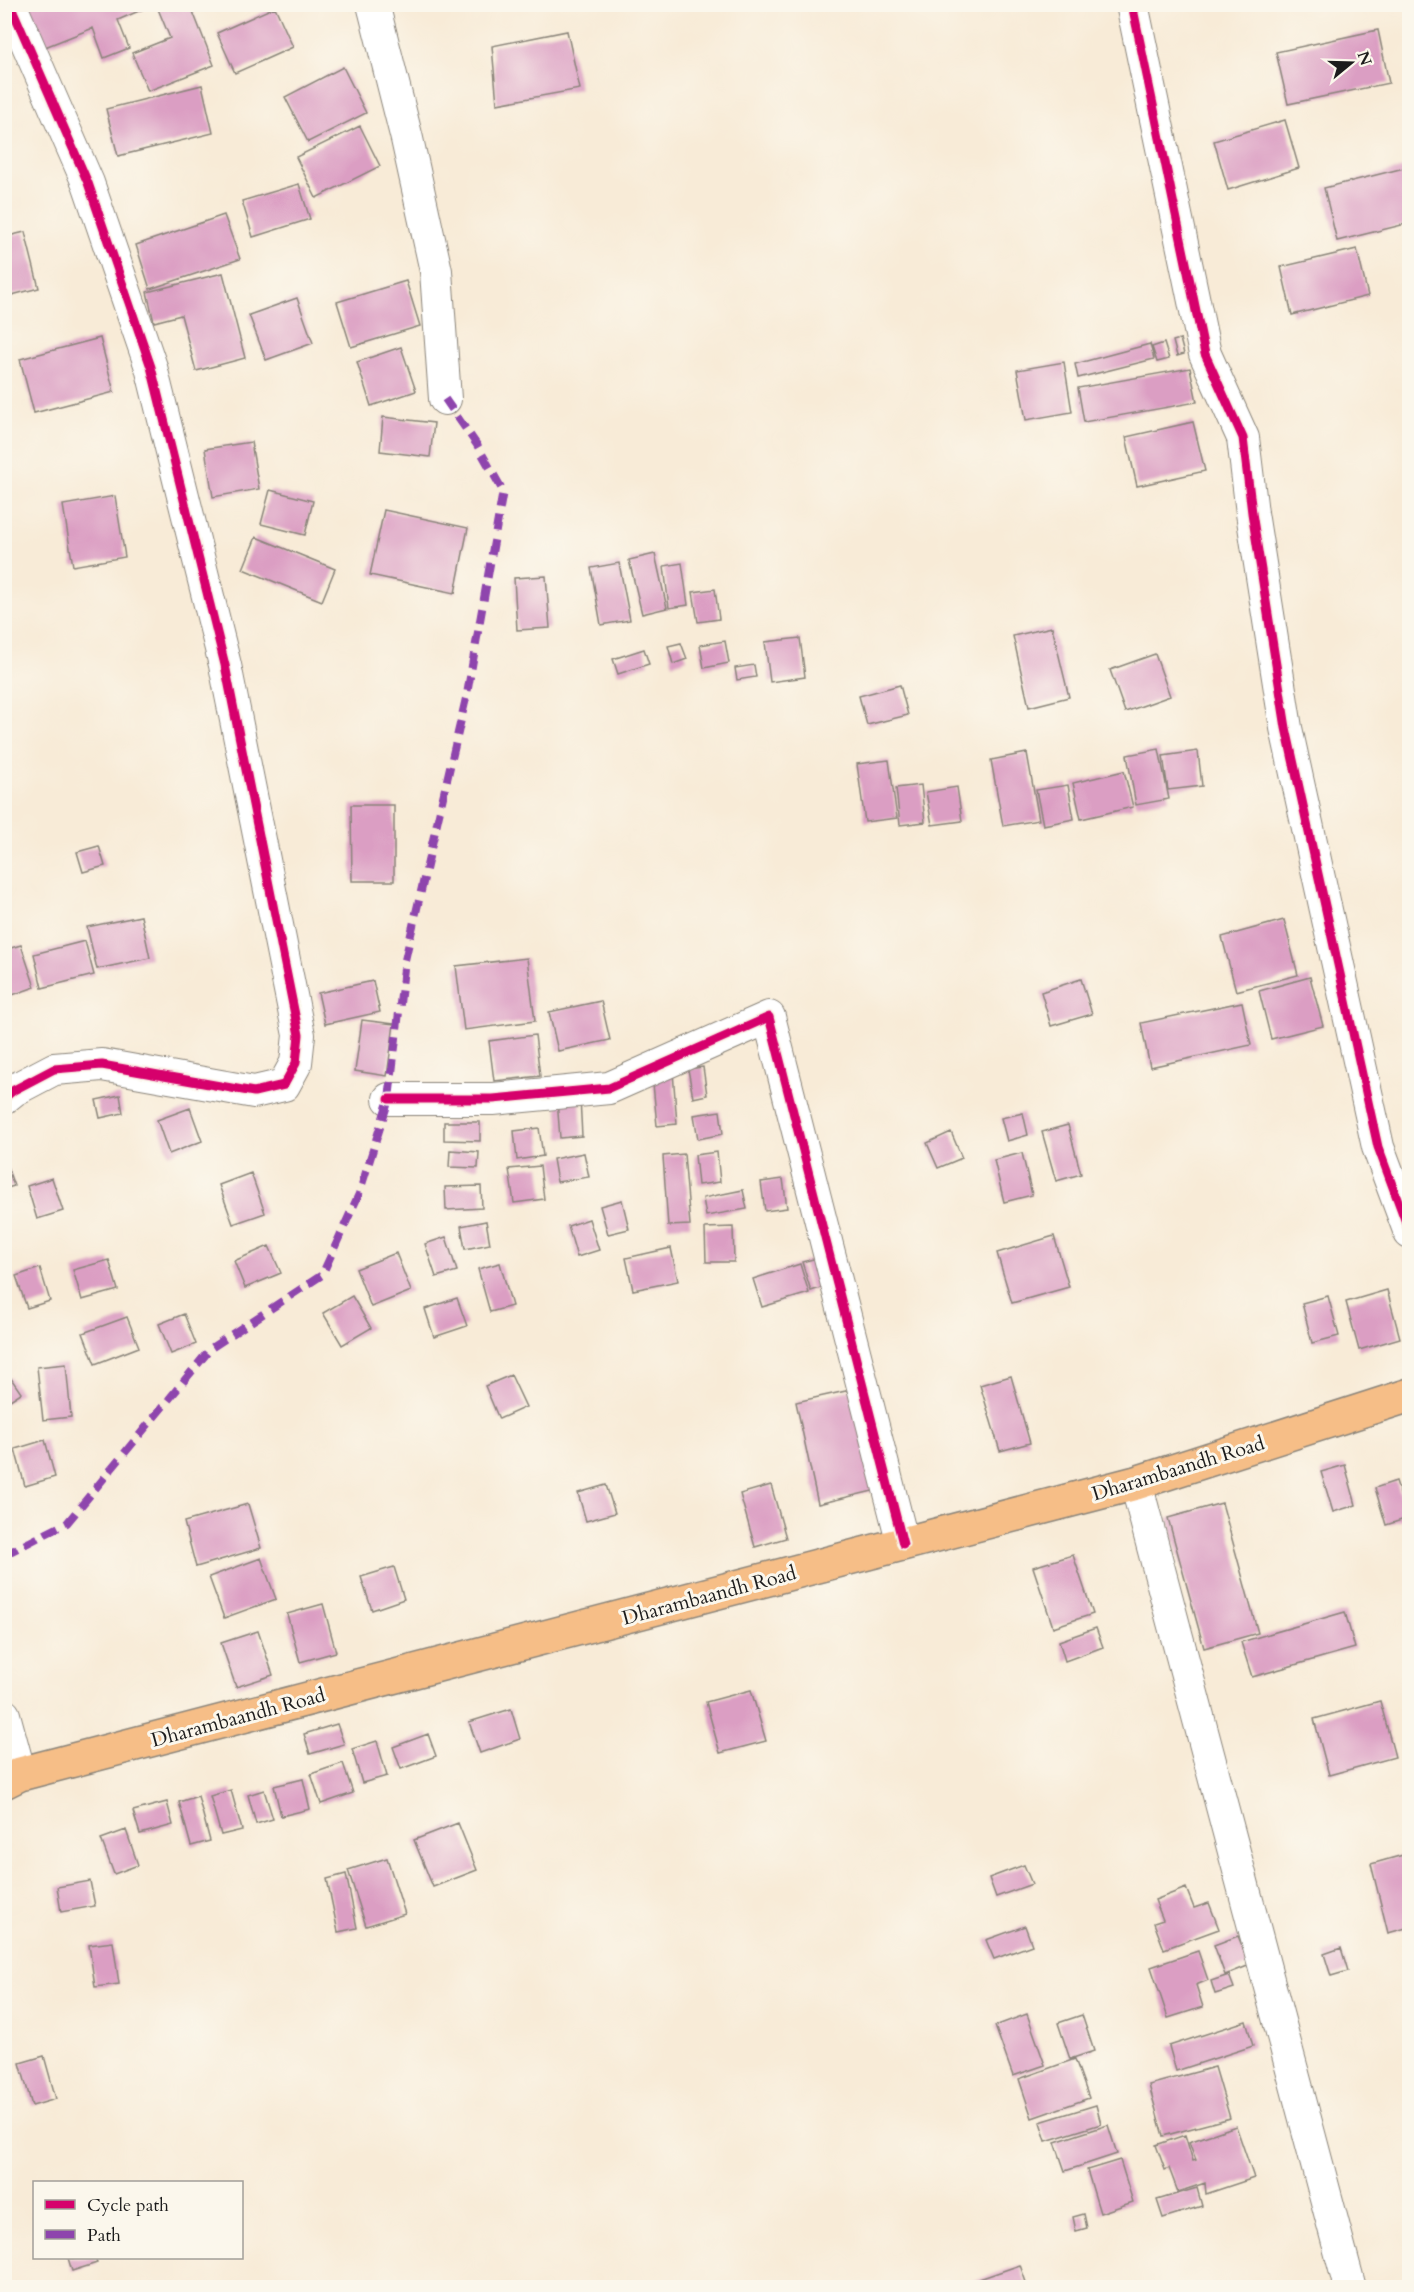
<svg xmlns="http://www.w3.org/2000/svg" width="1414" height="2292" font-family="Cardo,serif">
	<rect width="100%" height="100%" fill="#fbf7ec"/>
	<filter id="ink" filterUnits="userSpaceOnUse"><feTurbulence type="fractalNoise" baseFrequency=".0167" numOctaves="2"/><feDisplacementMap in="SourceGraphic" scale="12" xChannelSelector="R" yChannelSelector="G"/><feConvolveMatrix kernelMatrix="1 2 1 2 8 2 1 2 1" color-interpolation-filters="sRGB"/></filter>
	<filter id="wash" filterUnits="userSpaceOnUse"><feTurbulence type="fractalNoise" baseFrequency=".008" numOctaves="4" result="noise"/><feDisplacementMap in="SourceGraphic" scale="24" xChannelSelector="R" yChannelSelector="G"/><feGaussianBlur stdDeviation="1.35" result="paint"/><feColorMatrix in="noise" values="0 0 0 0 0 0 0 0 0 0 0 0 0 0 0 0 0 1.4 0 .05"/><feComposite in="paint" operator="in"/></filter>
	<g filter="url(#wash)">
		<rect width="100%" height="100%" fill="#f8ebd7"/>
		<g id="blocks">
			<path fill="#db9ec3" d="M24,4H155L118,20L129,48L104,58L93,28L40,49Z
				M156,4H190L214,65L148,91L132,53L170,38Z
				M275,7L293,47L235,73L217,33Z
				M1378,30L1389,83L1288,104L1276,52Z
				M567,31L580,89L497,104L492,46Z
				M343,67L366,113L308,142L285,97Z
				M202,85L213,133L118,156L106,109Z
				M1285,120L1299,168L1228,190L1214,141Z
				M360,126L380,166L316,198L296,157Z
				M1408,167L1410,223L1337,241L1324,188Z
				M299,184L310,219L253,237L242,201Z
				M224,215L240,259L150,289L136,245Z
				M25,232L39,288L4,297V237Z
				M1357,249L1368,296L1292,315L1281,267Z
				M223,273L245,358L196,371L181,315L154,322L147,292Z
				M406,281L420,326L351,347L337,302Z
				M297,298L313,343L266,360L249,315Z
				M100,338L114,392L34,413L20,359Z
				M1180,339L1184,354L1177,356L1173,341Z
				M1164,343L1169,359L1157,362L1152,347Z
				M1150,344L1154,359L1078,378L1075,364Z
				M401,347L416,391L371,406L357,362Z
				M1064,362L1072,412L1026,420L1017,370Z
				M1190,368L1197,402L1084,422L1078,388Z
				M383,417L434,423L430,457L380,451Z
				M1193,422L1205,471L1137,486L1126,437Z
				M251,442L259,489L213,497L205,449Z
				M270,490L313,501L305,535L261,524Z
				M115,496L125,557L73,566L63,505Z
				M384,510L468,528L455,593L370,575Z
				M256,537L335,569L322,601L243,569Z
				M655,554L667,608L642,614L629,560Z
				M619,563L630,620L601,625L591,568Z
				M682,563L688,605L669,608L664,566Z
				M546,576L550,628L517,630L514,578Z
				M715,589L719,619L698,622L693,592Z
				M1052,627L1069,697L1029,707L1013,636Z
				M800,638L805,677L770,682L765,642Z
				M725,641L729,663L704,668L700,645Z
				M681,643L687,659L673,664L668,646Z
				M644,649L649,664L618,674L613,659Z
				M1155,654L1170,696L1125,712L1110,670Z
				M754,665L756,677L737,680L735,668Z
				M900,685L908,715L867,725L859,696Z
				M1159,749L1169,799L1136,805L1127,755Z
				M1198,751L1202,786L1168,790L1163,756Z
				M1027,753L1039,820L1003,826L991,760Z
				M889,760L897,818L865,822L857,764Z
				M1124,771L1133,807L1081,819L1073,783Z
				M921,785L925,822L900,825L896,788Z
				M1068,785L1074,819L1043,825L1036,790Z
				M957,787L962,821L932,825L926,792Z
				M351,805H394V881H352Z
				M99,846L105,866L83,872L77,852Z
				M141,916L150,958L97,969L87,927Z
				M1284,920L1298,975L1236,991L1222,937Z
				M85,941L94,975L42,988L34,954Z
				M21,945L35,987L4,998V950Z
				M527,958L535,1021L464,1030L456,966Z
				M1310,977L1323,1026L1271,1039L1259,991Z
				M1081,979L1092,1014L1051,1026L1041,992Z
				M373,981L380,1012L325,1024L318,993Z
				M601,1001L610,1040L558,1051L549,1012Z
				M1242,1002L1251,1045L1150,1067L1141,1023Z
				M362,1020L394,1024L387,1076L355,1071Z
				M535,1035L540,1076L494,1081L489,1041Z
				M703,1067L707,1095L693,1098L688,1069Z
				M673,1072L677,1124L657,1126L652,1073Z
				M120,1095L123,1113L100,1118L96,1100Z
				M580,1098L582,1136L560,1138L557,1100Z
				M190,1108L202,1141L169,1154L157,1120Z
				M720,1111L723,1134L698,1139L694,1115Z
				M1023,1113L1028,1135L1007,1141L1001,1118Z
				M444,1122H480V1141L444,1140Z
				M1068,1125L1081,1174L1056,1181L1042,1132Z
				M539,1128L543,1156L517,1160L514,1131Z
				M951,1132L962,1158L938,1168L927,1143Z
				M450,1150L479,1152L478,1168L449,1167Z
				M717,1152L720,1182L698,1185L695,1155Z
				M584,1153L589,1177L557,1182L553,1159Z
				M1022,1153L1032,1195L1004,1202L994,1160Z
				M684,1154L690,1225L668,1226L663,1156Z
				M4,1158L14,1186L4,1189Z
				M540,1166L544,1199L514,1203L509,1169Z
				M251,1173L265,1213L233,1224L219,1185Z
				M52,1178L63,1211L37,1219L27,1186Z
				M783,1179L787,1208L765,1211L761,1182Z
				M481,1186L482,1208L446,1210L445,1187Z
				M743,1190L747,1209L706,1216L703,1198Z
				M622,1200L629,1229L608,1234L600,1206Z
				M589,1219L599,1250L577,1257L568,1226Z
				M486,1221L490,1244L465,1249L461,1226Z
				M733,1227L734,1262H706L705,1228Z
				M1054,1236L1069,1287L1012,1303L997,1253Z
				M446,1237L457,1271L436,1277L425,1244Z
				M269,1246L281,1273L245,1288L234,1261Z
				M671,1248L678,1281L633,1290L626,1258Z
				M396,1253L411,1291L371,1307L356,1269Z
				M828,1255L836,1283L811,1291L802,1262Z
				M109,1260L118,1290L82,1300L73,1270Z
				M500,1263L512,1306L490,1312L478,1269Z
				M800,1264L809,1293L762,1307L753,1279Z
				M40,1268L50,1301L27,1308L16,1276Z
				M1387,1290L1400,1338L1359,1350L1346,1302Z
				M352,1296L371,1328L342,1345L323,1313Z
				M1328,1296L1339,1336L1312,1343L1302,1303Z
				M457,1298L467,1326L434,1337L425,1309Z
				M184,1314L196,1344L171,1354L159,1324Z
				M127,1317L139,1347L95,1364L83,1333Z
				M66,1364L71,1417L43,1420L37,1367Z
				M511,1375L526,1407L499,1419L485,1386Z
				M1011,1376L1030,1443L1000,1451L980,1385Z
				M10,1377L21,1393L4,1404V1381Z
				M855,1389L877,1490L818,1504L796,1402Z
				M45,1440L55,1477L25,1486L15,1449Z
				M1345,1465L1356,1505L1333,1512L1321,1472Z
				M1396,1481L1408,1518L1386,1525L1375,1488Z
				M606,1485L615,1513L586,1521L578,1493Z
				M771,1485L786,1538L755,1547L740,1494Z
				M1222,1503L1258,1633L1204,1648L1168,1518Z
				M248,1504L261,1548L196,1567L184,1522Z
				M1073,1555L1093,1614L1053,1627L1033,1567Z
				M261,1558L276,1599L224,1618L209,1577Z
				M394,1567L404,1599L372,1610L361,1577Z
				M323,1604L336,1652L300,1662L287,1614Z
				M1345,1612L1355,1648L1252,1677L1241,1642Z
				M1096,1628L1103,1647L1065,1661L1059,1641Z
				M258,1631L273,1675L236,1687L221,1643Z
				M751,1690L766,1741L720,1753L706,1702Z
				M1380,1701L1395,1757L1329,1775L1314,1719Z
				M511,1709L520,1739L480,1753L469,1722Z
				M337,1724L344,1744L310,1754L304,1734Z
				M428,1734L436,1756L401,1769L393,1747Z
				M377,1741L387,1776L362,1783L352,1749Z
				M343,1763L353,1793L321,1804L311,1774Z
				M303,1779L310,1809L281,1816L274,1786Z
				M231,1790L242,1830L221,1835L210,1796Z
				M264,1790L273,1819L256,1824L248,1795Z
				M198,1796L210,1841L191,1846L179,1802Z
				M167,1802L173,1825L140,1834L133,1811Z
				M458,1823L477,1870L433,1887L414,1840Z
				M126,1830L138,1865L114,1874L101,1839Z
				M1403,1855L1410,1880V1927L1388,1933L1371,1864Z
				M387,1858L405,1914L366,1926L348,1870Z
				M1024,1865L1032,1884L996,1897L989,1878Z
				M346,1874L357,1928L338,1932L327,1879Z
				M90,1881L95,1906L61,1912L57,1887Z
				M1186,1888L1194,1908L1209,1903L1219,1929L1164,1949L1154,1923L1163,1920L1155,1900Z
				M1025,1926L1032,1945L994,1959L986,1940Z
				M1238,1936L1250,1965L1225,1975L1214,1945Z
				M113,1942L119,1984L95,1987L89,1945Z
				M1341,1948L1348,1971L1331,1976L1324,1954Z
				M1198,1951L1208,1980L1196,1985L1203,2007L1168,2018L1151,1967Z
				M1229,1975L1234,1988L1215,1994L1211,1981Z
				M1027,2014L1045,2065L1013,2076L995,2026Z
				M1082,2015L1094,2051L1070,2059L1058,2023Z
				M1246,2021L1253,2046L1176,2071L1169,2046Z
				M44,2056L56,2099L32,2106L20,2063Z
				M1075,2059L1089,2098L1032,2118L1019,2079Z
				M1215,2067L1230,2118L1163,2136L1149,2085Z
				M1096,2105L1101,2124L1046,2141L1040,2122Z
				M1108,2125L1117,2154L1065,2171L1055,2142Z
				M1236,2126L1254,2178L1206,2194L1205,2183L1178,2192L1169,2168L1165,2170L1156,2145L1185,2135L1193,2161L1196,2160L1189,2142Z
				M1120,2160L1133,2202L1100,2213L1087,2170Z
				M1197,2188L1202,2206L1163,2218L1157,2200Z
				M1084,2214L1087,2228L1076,2231L1073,2217Z
				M68,2258H95L97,2263L72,2271Z
				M1020,2265L1028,2288H963L962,2285Z"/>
		</g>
	</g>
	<g filter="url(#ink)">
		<use href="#blocks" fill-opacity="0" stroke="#8a847a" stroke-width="1.5"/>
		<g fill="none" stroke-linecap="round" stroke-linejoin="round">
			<g stroke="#8a847a" stroke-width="34">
				<path id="street" d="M373,4L407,139L436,271L445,399
					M1132,4L1205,354L1243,438L1252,513L1286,728L1378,1147L1410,1233
					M4,1098L14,1090L54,1069L102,1065L254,1092L284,1085L296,1063L299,1035L225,665L151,367L88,183L10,4
					M389,1099H493L609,1088L769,1017L903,1544
					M1136,1483L1350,2288
					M4,1715L20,1774"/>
			</g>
			<g stroke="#8a847a" stroke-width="36">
				<path id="primary" d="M4,1782L20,1774L1136,1483L1410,1395"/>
			</g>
			<use href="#street" stroke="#fff" stroke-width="32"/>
			<use href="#primary" stroke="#f6be87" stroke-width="33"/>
			<path stroke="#8e44ad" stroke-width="8" stroke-dasharray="15 8" stroke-linecap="butt" d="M4,1555L67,1523L211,1348L322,1275L359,1194L389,1099L405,960L467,694L503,491L477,445L445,399"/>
			<g stroke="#fbf7ec" stroke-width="13">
				<path id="cycleway" d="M1132,4L1205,354L1243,438L1252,513L1286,728L1378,1147L1410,1233
					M4,1098L14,1090L54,1069L102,1065L254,1092L284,1085L296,1063L299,1035L225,665L151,367L88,183L10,4
					M389,1099H493L609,1088L769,1017L903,1544"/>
			</g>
			<use href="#cycleway" stroke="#d6006c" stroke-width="9"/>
		</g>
	</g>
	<g text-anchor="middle" stroke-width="6" stroke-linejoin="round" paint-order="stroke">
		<g font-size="20" fill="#1c1c1c" stroke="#fbf7ec">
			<text transform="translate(1178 1468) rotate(-17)" y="7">Dharambaandh Road</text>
			<text transform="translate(709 1595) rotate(-15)" y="7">Dharambaandh Road</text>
			<text transform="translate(238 1717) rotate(-15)" y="7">Dharambaandh Road</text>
		</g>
	</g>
	<rect width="1414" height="2292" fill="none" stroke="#fbf7ec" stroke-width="24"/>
	<rect x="33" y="2181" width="210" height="78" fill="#fbf7ec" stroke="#a29f99" stroke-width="1.5"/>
	<rect x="45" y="2200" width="30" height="9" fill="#d6006c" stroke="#a29f99" stroke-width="1.5"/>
	<text x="87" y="2211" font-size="18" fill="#1c1c1c">Cycle path</text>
	<rect x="45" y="2230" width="30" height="9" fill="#8e44ad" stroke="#a29f99" stroke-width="1.5"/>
	<text x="87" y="2241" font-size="18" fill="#1c1c1c">Path</text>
	<g transform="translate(1351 63) rotate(71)" stroke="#fbf7ec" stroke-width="4.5" paint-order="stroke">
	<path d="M0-4.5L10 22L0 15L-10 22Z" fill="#1c1c1c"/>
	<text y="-9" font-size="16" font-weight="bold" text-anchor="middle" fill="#1c1c1c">N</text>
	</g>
</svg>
